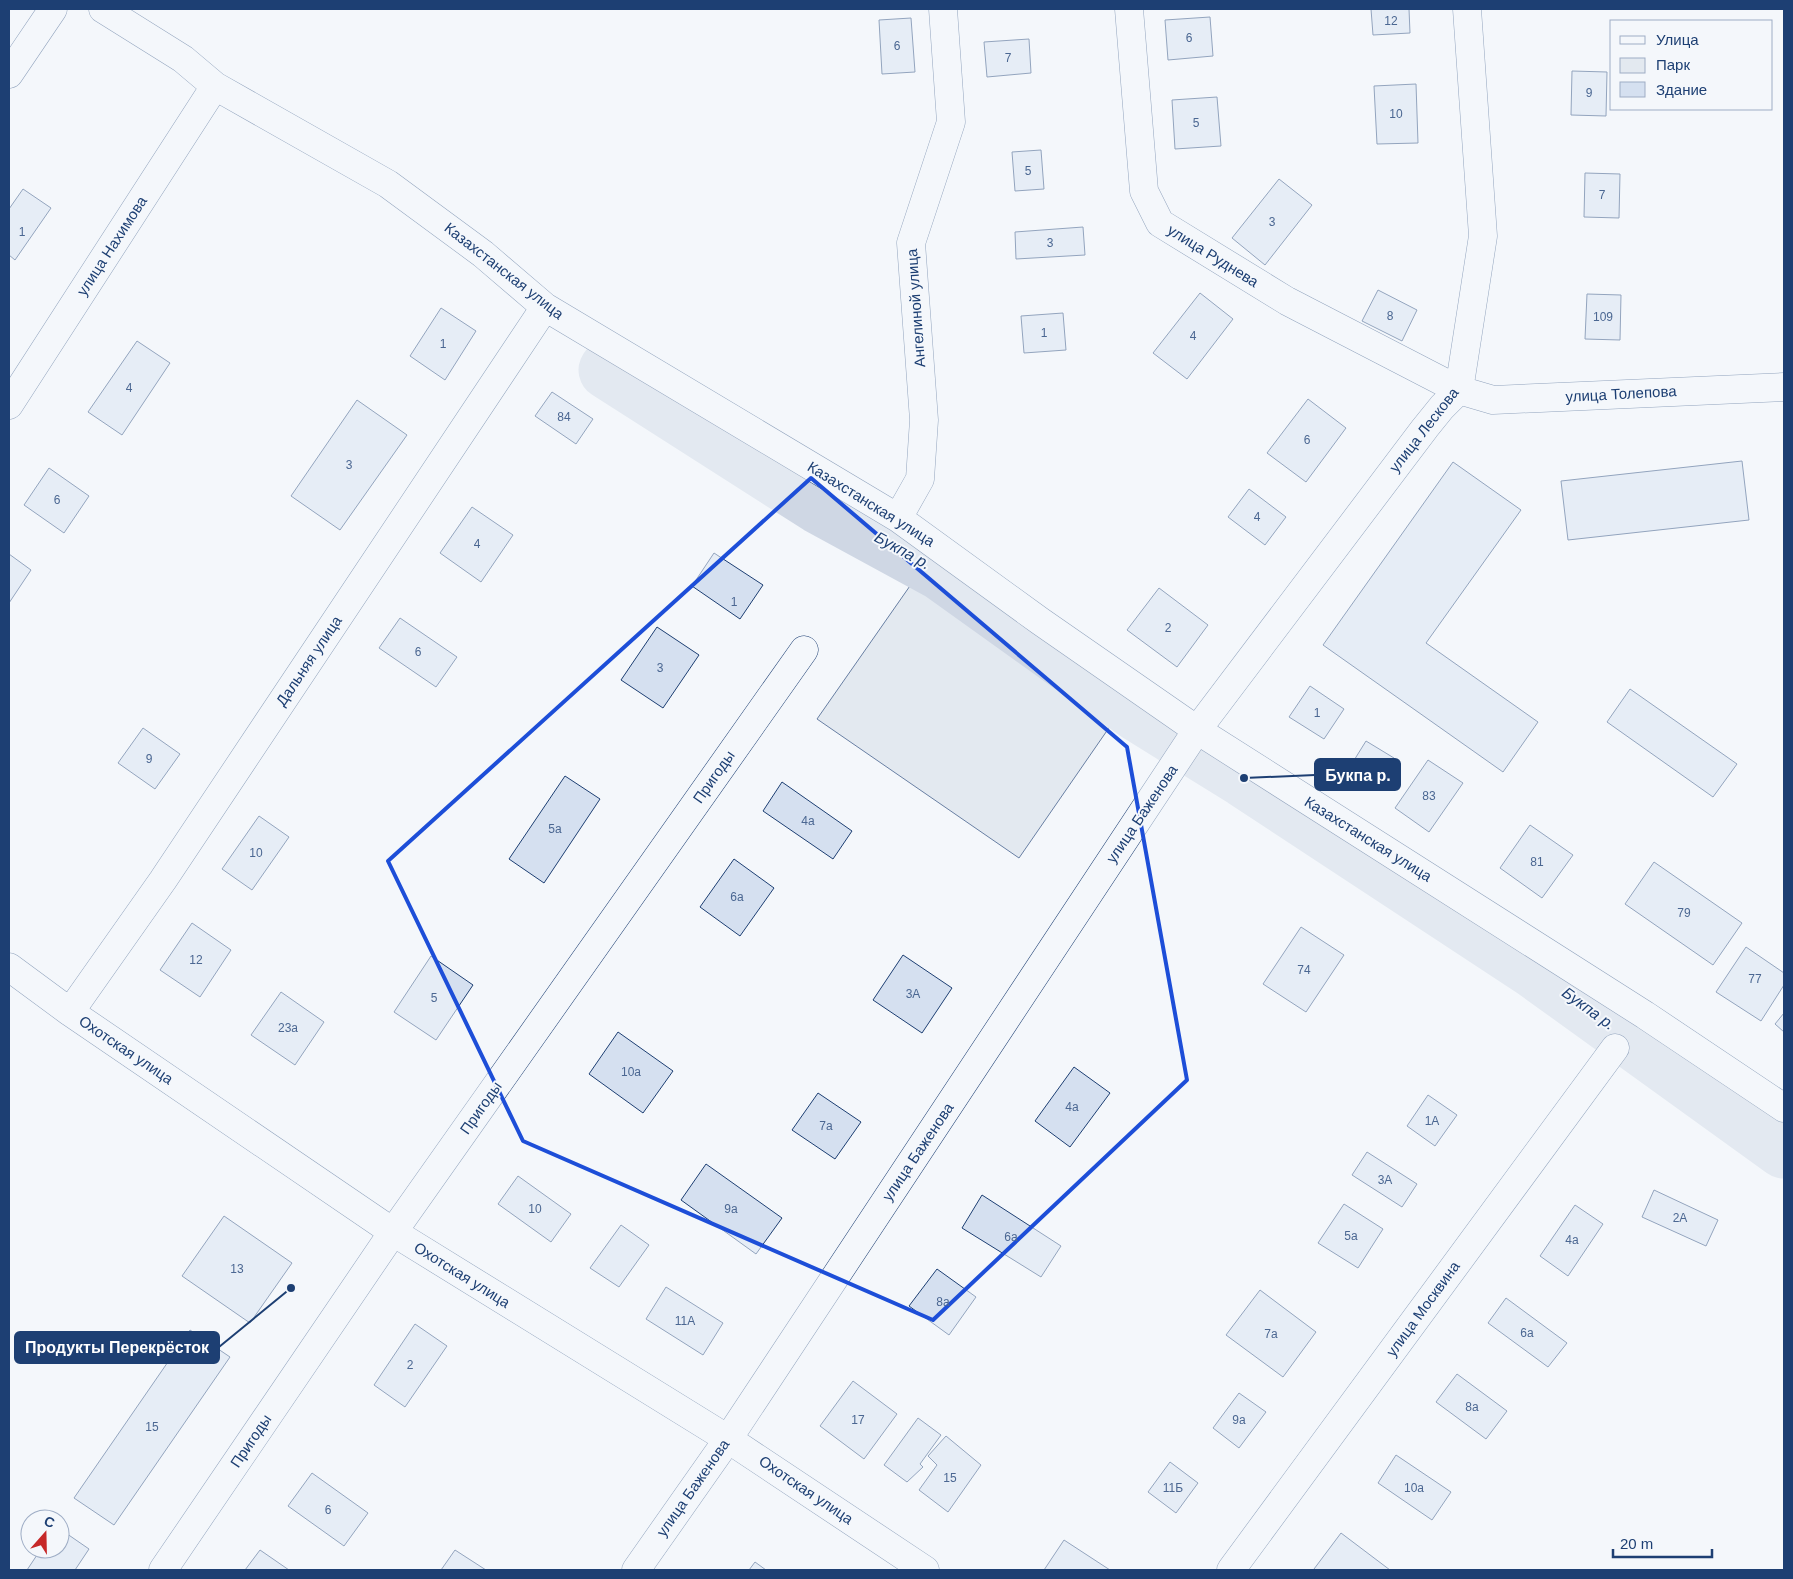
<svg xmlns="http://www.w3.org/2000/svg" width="1793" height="1579" font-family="Helvetica,sans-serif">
	<rect width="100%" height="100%" fill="#f4f7fb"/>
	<path fill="#e3e9f0" stroke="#687fa3" d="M912,583L1113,722L1019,858L817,719Z"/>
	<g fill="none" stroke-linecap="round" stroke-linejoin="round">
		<path stroke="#cfd7e4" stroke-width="59" d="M608,370L818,504L941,571L1139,713L1244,778L1533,968L1784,1149"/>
	</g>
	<path fill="#d5e0f0" stroke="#1d3f73" d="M1371,9H1409L1410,33L1373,35Z
		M1210,17L1213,56L1168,60L1165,20Z
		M911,18L915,72L882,74L879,20Z
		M1029,39L1031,73L987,77L984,42Z
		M1572,71L1607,72L1606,116L1571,115Z
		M1416,84L1418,143L1377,144L1374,86Z
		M1217,97L1221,146L1175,149L1172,100Z
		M1041,150L1044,189L1015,191L1012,152Z
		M1585,173L1620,174L1619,218L1584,217Z
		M1279,179L1312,205L1265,265L1232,238Z
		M23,189L51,208L15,260L9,255V209Z
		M1083,227L1085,255L1016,259L1015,232Z
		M1378,290L1417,310L1402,341L1362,321Z
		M1200,293L1233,319L1187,379L1153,353Z
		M1587,294L1621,295L1620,340L1585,339Z
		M441,308L476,331L445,380L410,356Z
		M1063,313L1066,350L1024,353L1021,316Z
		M137,341L170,363L122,435L88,412Z
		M552,392L593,419L576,444L535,416Z
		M1308,399L1346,428L1306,482L1267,453Z
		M357,400L407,435L340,530L291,496Z
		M1742,461L1749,520L1568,540L1561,481Z
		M1453,462L1521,510L1426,643L1538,722L1503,772L1323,645Z
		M49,468L89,496L64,533L24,505Z
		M1249,489L1286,517L1265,545L1228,517Z
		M472,507L513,535L481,582L440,553Z
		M714,553L763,585L740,619L692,586Z
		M9,554L31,570L9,603Z
		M1159,588L1208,625L1177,667L1127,630Z
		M400,618L457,657L436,687L379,648Z
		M657,627L699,655L663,708L621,680Z
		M1310,686L1344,709L1324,739L1289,717Z
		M1630,689L1737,764L1713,797L1607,722Z
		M143,728L180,754L155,789L118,763Z
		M1366,741L1394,758L1375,787L1348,770Z
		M1428,760L1463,783L1429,832L1395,808Z
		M565,776L600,799L544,883L509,859Z
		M782,782L852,831L833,859L763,811Z
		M259,816L289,837L252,890L222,869Z
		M1530,825L1573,855L1542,898L1500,868Z
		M734,859L774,888L740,936L700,907Z
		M1654,862L1742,923L1713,965L1625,904Z
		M192,923L231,950L200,997L160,970Z
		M1301,927L1344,955L1306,1012L1263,984Z
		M1746,947L1784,973V985L1761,1021L1716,992Z
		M903,955L952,988L922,1033L873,1000Z
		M431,956L473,985L436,1040L394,1012Z
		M281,992L324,1022L295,1065L251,1035Z
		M1784,1013V1032L1775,1024Z
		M618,1032L673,1071L643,1113L589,1074Z
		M1074,1067L1110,1093L1070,1147L1035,1121Z
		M818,1093L861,1122L835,1159L792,1130Z
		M1428,1095L1457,1115L1435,1146L1407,1126Z
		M1367,1152L1417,1184L1402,1207L1352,1175Z
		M706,1164L782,1218L756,1254L681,1200Z
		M518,1176L571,1214L551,1242L498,1204Z
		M1654,1190L1718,1220L1706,1246L1642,1217Z
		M982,1195L1061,1246L1041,1277L962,1228Z
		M1344,1204L1383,1229L1358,1268L1318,1243Z
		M1575,1205L1603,1224L1568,1276L1540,1256Z
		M224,1216L292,1263L250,1323L182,1276Z
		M621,1225L649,1245L619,1287L590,1268Z
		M937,1269L976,1297L949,1335L909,1306Z
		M666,1287L723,1323L703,1355L646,1319Z
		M1260,1290L1316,1332L1283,1377L1226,1335Z
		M1506,1298L1567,1343L1548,1367L1488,1323Z
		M415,1324L447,1346L405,1407L374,1385Z
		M190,1330L230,1357L114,1525L74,1498Z
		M1457,1374L1507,1411L1486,1439L1436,1402Z
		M853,1381L897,1414L864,1459L820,1426Z
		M1239,1393L1266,1412L1239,1448L1213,1428Z
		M918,1418L941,1435L920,1464L923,1467L907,1482L884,1465Z
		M946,1436L981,1465L948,1512L919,1490L937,1465L928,1456Z
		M1396,1455L1451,1492L1432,1520L1378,1483Z
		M1170,1462L1198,1483L1176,1513L1148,1492Z
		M312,1473L368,1513L344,1546L288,1506Z
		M60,1529L89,1549L75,1570H27L41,1549H60Z
		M1341,1533L1390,1570H1316L1314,1569Z
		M1064,1540L1110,1570H1044Z
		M260,1550L289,1570H245Z
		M455,1550L486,1570H441Z
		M755,1562L766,1570H749Z"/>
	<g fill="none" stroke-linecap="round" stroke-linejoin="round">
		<g stroke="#1d3f73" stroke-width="29">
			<path id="minor" d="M103,9L183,59L215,86L388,184L483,254L545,307L898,518L1040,621L1197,730L1645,1015L1784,1108
				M1129,9L1144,191L1160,223L1287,301L1459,390L1493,400L1784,387
				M9,74L53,9
				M9,405L215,86
				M898,518L920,479L924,420L911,243L951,122L943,9
				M9,967L70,1012L393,1232L728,1439L925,1570
				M70,1012L163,880L545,307
				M163,1570L393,1232L804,650
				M636,1570L728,1439L1197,730L1425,428L1442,407L1459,390L1483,236L1467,9
				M1231,1570L1615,1048"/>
		</g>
		<use href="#minor" stroke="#f4f7fb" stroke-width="28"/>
	</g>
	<path d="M0 0H1793V1579H0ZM811,478L1127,747L1187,1080L933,1320L523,1141L388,861Z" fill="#f4f7fb" fill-opacity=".55" fill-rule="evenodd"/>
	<path fill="none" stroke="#1d4ed8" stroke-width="4" stroke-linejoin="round" d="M811,478L1127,747L1187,1080L933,1320L523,1141L388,861Z"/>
	<g text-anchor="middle" stroke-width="4" stroke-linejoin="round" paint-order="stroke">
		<g font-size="12" fill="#4b6792">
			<text x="1391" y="25">12</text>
			<text x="1189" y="42">6</text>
			<text x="897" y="50">6</text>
			<text x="1008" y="62">7</text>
			<text x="1589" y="97">9</text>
			<text x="1396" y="118">10</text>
			<text x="1196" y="127">5</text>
			<text x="1028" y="175">5</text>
			<text x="1602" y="199">7</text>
			<text x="1272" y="226">3</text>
			<text x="22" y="236">1</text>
			<text x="1050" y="247">3</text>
			<text x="1390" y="320">8</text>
			<text x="1603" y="321">109</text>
			<text x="1044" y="337">1</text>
			<text x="1193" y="340">4</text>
			<text x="443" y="348">1</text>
			<text x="129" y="392">4</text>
			<text x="564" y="421">84</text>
			<text x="1307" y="444">6</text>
			<text x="349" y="469">3</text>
			<text x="57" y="504">6</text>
			<text x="1257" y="521">4</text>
			<text x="477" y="548">4</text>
			<text x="734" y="606">1</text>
			<text x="1168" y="632">2</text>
			<text x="418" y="656">6</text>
			<text x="660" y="672">3</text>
			<text x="1317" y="717">1</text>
			<text x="149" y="763">9</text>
			<text x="1429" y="800">83</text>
			<text x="808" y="825">4а</text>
			<text x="555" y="833">5а</text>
			<text x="256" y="857">10</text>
			<text x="1537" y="866">81</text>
			<text x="737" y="901">6а</text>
			<text x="1684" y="917">79</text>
			<text x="196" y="964">12</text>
			<text x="1304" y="974">74</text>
			<text x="1755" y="983">77</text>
			<text x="913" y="998">3А</text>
			<text x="434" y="1002">5</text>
			<text x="288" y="1032">23а</text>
			<text x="631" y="1076">10а</text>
			<text x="1072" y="1111">4а</text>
			<text x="1432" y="1125">1А</text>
			<text x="826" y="1130">7а</text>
			<text x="1385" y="1184">3А</text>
			<text x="535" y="1213">10</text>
			<text x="731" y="1213">9а</text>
			<text x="1680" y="1222">2А</text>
			<text x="1351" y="1240">5а</text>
			<text x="1011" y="1241">6а</text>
			<text x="1572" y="1244">4а</text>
			<text x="237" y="1273">13</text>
			<text x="943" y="1306">8а</text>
			<text x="685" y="1325">11А</text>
			<text x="1527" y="1337">6а</text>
			<text x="1271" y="1338">7а</text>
			<text x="410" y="1369">2</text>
			<text x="1472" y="1411">8а</text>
			<text x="858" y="1424">17</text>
			<text x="1239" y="1424">9а</text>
			<text x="152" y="1431">15</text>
			<text x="950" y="1482">15</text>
			<text x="1173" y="1492">11Б</text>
			<text x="1414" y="1492">10а</text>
			<text x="328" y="1514">6</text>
		</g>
		<g font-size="15" fill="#1d3f73" stroke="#f4f7fb">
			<text transform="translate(112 246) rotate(-57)" y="5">улица Нахимова</text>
			<text transform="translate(1213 256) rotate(32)" y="5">улица Руднева</text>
			<text transform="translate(504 271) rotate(38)" y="5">Казахстанская улица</text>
			<text transform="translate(916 308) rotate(-94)" y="5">Ангелиной улица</text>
			<text transform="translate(1621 394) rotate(-3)" y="5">улица Толепова</text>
			<text transform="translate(1424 430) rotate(-52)" y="5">улица Лескова</text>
			<text transform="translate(871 504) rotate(32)" y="5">Казахстанская улица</text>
			<text transform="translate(309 661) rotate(-56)" y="5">Дальняя улица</text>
			<text transform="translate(714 777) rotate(-55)" y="5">Пригоды</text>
			<text transform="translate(1142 814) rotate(-56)" y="5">улица Баженова</text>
			<text transform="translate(1368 839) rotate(32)" y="5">Казахстанская улица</text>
			<text transform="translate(126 1050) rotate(34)" y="5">Охотская улица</text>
			<text transform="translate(481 1108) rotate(-55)" y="5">Пригоды</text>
			<text transform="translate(918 1152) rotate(-56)" y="5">улица Баженова</text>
			<text transform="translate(462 1275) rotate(32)" y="5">Охотская улица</text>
			<text transform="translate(1423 1309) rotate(-54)" y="5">улица Москвина</text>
			<text transform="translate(251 1441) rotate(-56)" y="5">Пригоды</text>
			<text transform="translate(693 1488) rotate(-55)" y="5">улица Баженова</text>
			<text transform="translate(806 1490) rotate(34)" y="5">Охотская улица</text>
		</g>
		<g font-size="16" font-style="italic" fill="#1d3f73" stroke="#f4f7fb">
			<text transform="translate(903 550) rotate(29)" y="6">Букпа р.</text>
			<text transform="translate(1589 1008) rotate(36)" y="6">Букпа р.</text>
		</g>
	</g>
	<path fill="none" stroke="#1d3f73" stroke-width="2" d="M1244 778L1315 775M291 1288L219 1347"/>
	<g fill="#1d3f73" stroke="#f4f7fb" stroke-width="2">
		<circle cx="1244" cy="778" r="5"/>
		<circle cx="291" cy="1288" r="5"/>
	</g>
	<g fill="#1d3f73" stroke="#1d3f73" stroke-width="2">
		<rect x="1315" y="759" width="85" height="31" rx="5"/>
		<rect x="15" y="1332" width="204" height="31" rx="5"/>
	</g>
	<g font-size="16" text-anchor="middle" font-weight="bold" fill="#fff">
		<text x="1358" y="781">Букпа р.</text>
		<text x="117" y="1353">Продукты Перекрёсток</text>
	</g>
	<rect width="1793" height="1579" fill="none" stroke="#1d3f73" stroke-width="20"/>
	<rect x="1610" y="20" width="162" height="90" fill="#f4f7fb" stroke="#9eadc5"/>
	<rect x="1620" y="36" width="25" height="8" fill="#f4f7fb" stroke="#9eadc5"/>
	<text x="1656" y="45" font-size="15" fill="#1d3f73">Улица</text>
	<rect x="1620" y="58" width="25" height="15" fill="#e3e9f0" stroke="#9eadc5"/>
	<text x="1656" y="70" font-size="15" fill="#1d3f73">Парк</text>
	<rect x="1620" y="82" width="25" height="15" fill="#d5e0f0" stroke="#9eadc5"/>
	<text x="1656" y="95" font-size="15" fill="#1d3f73">Здание</text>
	<g transform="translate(45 1534) rotate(20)"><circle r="24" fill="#f4f7fb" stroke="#9eadc5"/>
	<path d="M0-4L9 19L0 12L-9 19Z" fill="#c62828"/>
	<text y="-8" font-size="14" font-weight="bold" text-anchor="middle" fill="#1d3f73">С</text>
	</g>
	<path d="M1613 1549v8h99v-8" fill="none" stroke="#1d3f73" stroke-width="2.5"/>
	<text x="1620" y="1549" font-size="15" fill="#1d3f73" stroke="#f4f7fb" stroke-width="4" paint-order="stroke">20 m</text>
</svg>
